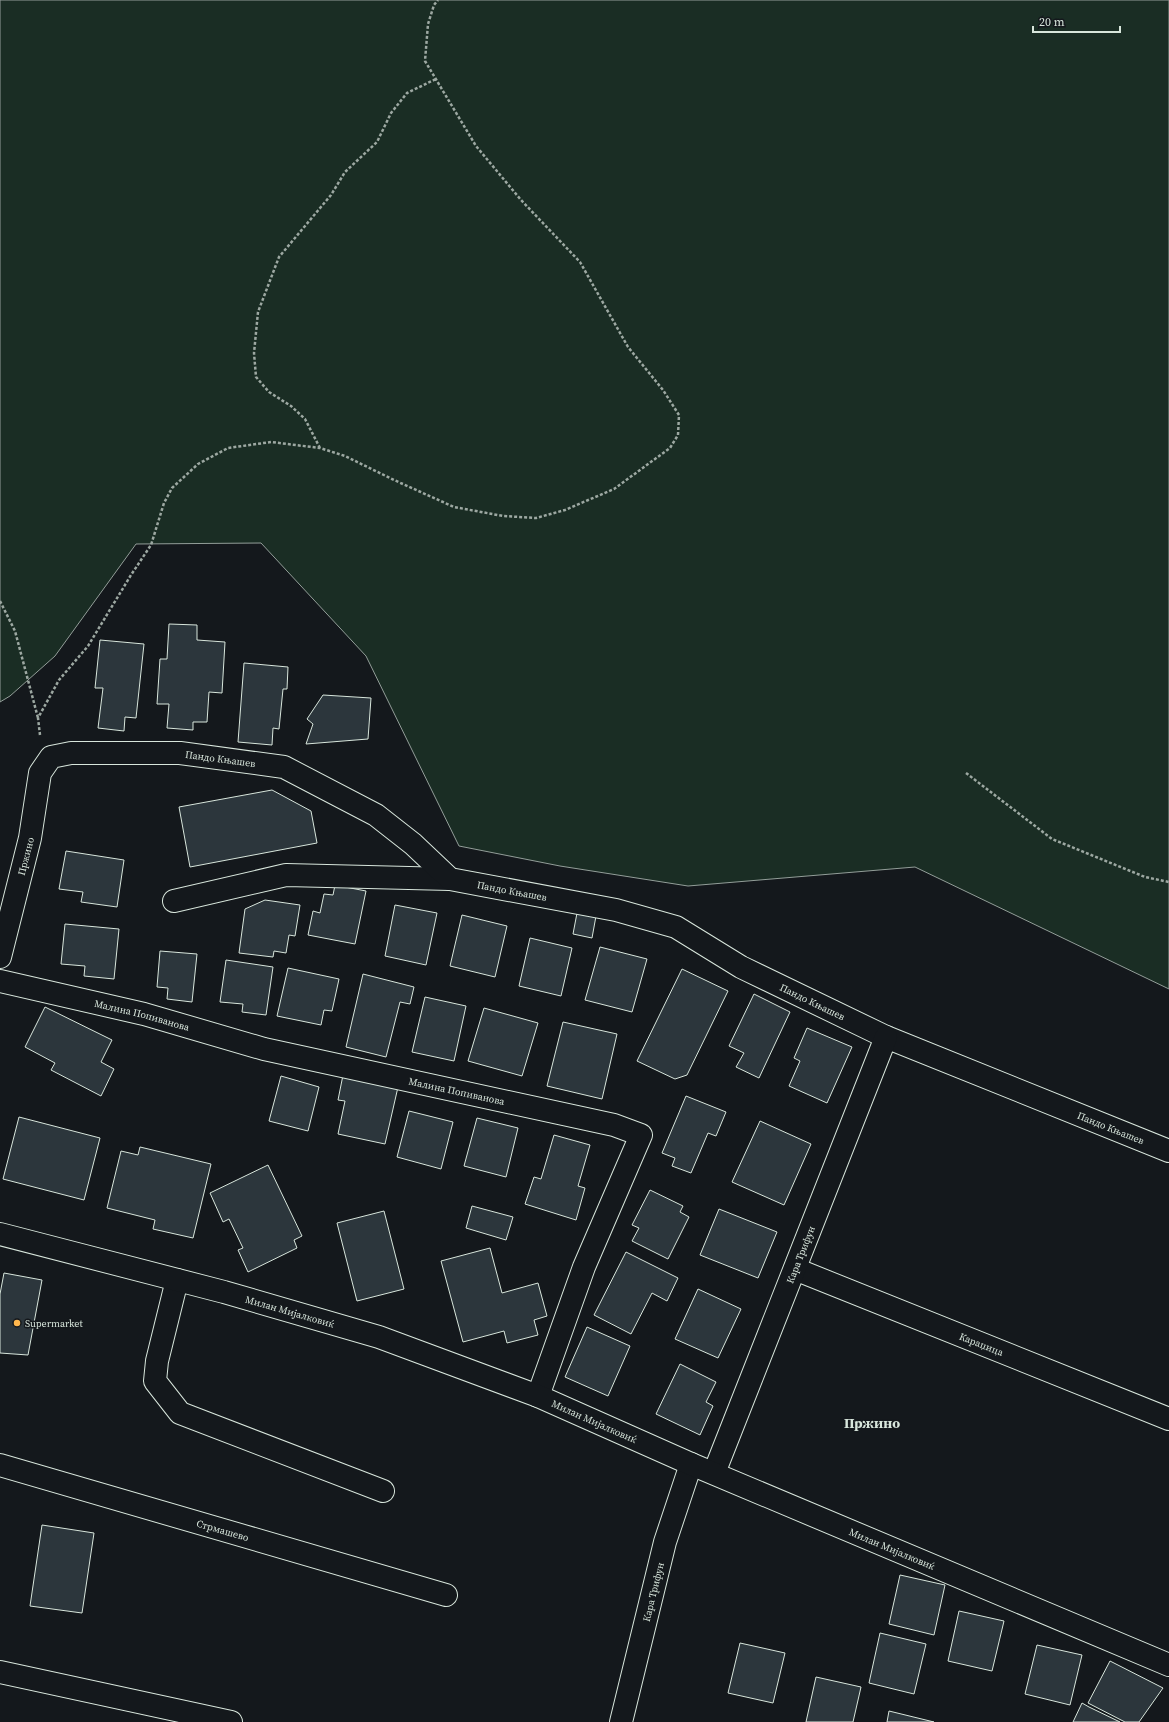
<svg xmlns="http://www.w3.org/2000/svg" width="1169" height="1722" font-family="'Source Serif 4',serif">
	<rect width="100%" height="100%" fill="#14181c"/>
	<path fill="#1a2d24" stroke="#939e99" d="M0,0H1169V989L915,867L688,886L560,866L459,846L366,656L261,543L136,544L55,656L10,696L0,702Z"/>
	<path fill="#2c363c" stroke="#d8e6dc" d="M169,624L197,625V640L225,642L222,693L209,692L207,722H193V730L167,728L169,704H157L160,659H167Z
		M100,640L144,644L136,718L125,717L124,731L98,728L103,688H95Z
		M244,663L288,667L287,689H283L279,729L273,728L272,745L238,742Z
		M323,695L371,698L368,739L306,744L313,724L307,719Z
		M272,790L311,811L317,843L190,867L179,807Z
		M66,851L124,860L117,907L81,902L83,892L59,889Z
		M335,885L366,891L355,944L308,935L313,911L320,913L324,894L333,895Z
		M265,900L300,905L295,936L289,935L286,953L274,951L273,957L239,953L245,909Z
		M395,905L437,913L426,965L385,956Z
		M577,913L596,916L592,938L573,934Z
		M462,915L507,926L495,977L450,966Z
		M65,924L119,929L114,979L84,976L85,966L61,964Z
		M530,938L572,948L561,996L519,986Z
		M600,947L647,959L632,1012L585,1000Z
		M160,951L197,954L192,1002L167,999L168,988L157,987Z
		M226,960L273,967L266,1015L242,1012L243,1004L220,1002Z
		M288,968L339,979L332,1011L324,1010L321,1025L277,1016Z
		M682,969L728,991L687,1075L675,1079L637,1061Z
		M363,974L414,987L410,1004L400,1002L386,1057L346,1047Z
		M754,994L790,1012L759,1078L736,1067L744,1053L729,1046Z
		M425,997L466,1006L454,1061L412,1052Z
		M45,1007L112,1040L101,1062L114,1069L101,1096L51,1070L55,1063L25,1047Z
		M484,1008L538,1023L522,1076L468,1061Z
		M563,1022L617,1034L602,1099L547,1086Z
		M807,1028L852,1047L827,1103L789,1086L800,1061L794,1058Z
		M343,1075L398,1087L385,1144L338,1134L345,1101L338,1100Z
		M281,1076L319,1087L308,1131L269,1121Z
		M686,1096L726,1112L716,1136L708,1133L691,1173L672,1166L675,1158L662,1153Z
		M409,1111L453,1122L441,1169L397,1157Z
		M19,1117L100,1138L84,1200L3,1179Z
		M477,1118L518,1128L506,1177L464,1166Z
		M760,1121L811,1144L784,1205L732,1182Z
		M554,1135L590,1145L578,1186L585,1188L576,1220L525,1204L534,1177L541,1179Z
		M140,1147L211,1164L193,1238L153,1229L155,1220L107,1208L121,1151L138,1155Z
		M268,1165L302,1236L294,1240L297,1248L248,1272L238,1250L243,1248L229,1219L223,1222L210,1193Z
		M650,1190L683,1206L680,1212L689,1217L668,1259L632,1241L639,1228L632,1225Z
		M472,1206L513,1217L506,1240L466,1228Z
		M719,1209L777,1232L758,1278L700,1255Z
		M384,1211L404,1289L357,1301L337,1223Z
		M490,1248L502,1293L538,1283L547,1316L534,1320L538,1335L507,1343L504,1331L463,1342L441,1261Z
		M626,1252L678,1278L667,1301L652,1293L631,1334L594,1315Z
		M4,1273L42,1280L28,1355L0,1353V1294Z
		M698,1289L741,1309L718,1358L675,1339Z
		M587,1327L630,1346L608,1396L565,1377Z
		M680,1364L716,1382L706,1402L713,1406L700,1435L656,1414Z
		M42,1525L94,1533L82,1613L30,1606Z
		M900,1575L945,1585L934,1635L889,1624Z
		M959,1611L1004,1621L992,1671L948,1661Z
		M880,1633L926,1644L914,1694L869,1683Z
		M740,1643L785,1653L773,1703L728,1693Z
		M1037,1645L1082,1655L1070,1705L1025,1694Z
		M1110,1661L1163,1688L1139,1722H1125L1088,1703Z
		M816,1677L861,1687L853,1722H806Z
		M1082,1703L1089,1707L1120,1722H1073Z
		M889,1711L934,1722H887Z"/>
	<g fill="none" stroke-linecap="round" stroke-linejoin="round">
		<g stroke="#d8e6dc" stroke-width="24">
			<g id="street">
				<path d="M174,901L286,875L450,879"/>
				<path id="s1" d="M0,957L30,838L40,773L51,757L71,753H180L284,767L376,815L413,844L450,879L616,910L676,927L741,967L886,1037L1169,1151"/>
				<path id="s2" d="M0,981L144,1014L264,1049L614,1125L641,1135L584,1267L538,1396"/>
				<path id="s3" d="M795,1269L1169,1419"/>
				<path d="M177,1280L157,1361L155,1381L180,1413L383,1491"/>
				<path id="s4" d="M0,1465L446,1595"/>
				<path id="s5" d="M714,1473L886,1037"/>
				<path d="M0,1672L231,1722"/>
				<path id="s6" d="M621,1722L665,1542L691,1464"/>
			</g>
		</g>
		<g stroke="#d8e6dc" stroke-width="24">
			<g id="secondary">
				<path id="s7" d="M0,1234L224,1292L379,1337L538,1396L691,1464L1169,1665"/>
			</g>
		</g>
		<path stroke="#9da8a2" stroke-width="2.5" stroke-dasharray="3 2" stroke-linecap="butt" d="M320,448L305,419L291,406L269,392L256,377L254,353L258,312L279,257L331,195L345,172L377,142L391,113L407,93L436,79
			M0,601L15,631L38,718
			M40,735L38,718L59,680L88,646L131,575L151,545L164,503L172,488L198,464L228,448L271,442L320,448L345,456L394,480L454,507L503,516L536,518L565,510L614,489L670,448L678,435L679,415L663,390L628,347L580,262L521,200L476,146L425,61L428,24L434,5L438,0
			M966,773L1052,839L1145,877L1169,882"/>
		<use href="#street" stroke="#14181c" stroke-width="22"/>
		<use href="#secondary" stroke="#14181c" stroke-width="22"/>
	</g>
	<circle fill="#ffb74d" stroke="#14181c" stroke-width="1.5" cx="17" cy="1323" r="4"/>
	<g text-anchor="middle" stroke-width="3" stroke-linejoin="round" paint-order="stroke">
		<g font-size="10" fill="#d8e6dc" stroke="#14181c">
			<text dy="4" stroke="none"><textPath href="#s1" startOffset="378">Пандо Књашев</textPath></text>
			<text dy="4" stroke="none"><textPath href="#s1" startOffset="104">Пржино</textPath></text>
			<text dy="4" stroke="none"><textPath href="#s1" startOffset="707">Пандо Књашев</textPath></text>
			<text dy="4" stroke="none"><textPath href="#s1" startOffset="1031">Пандо Књашев</textPath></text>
			<text dy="4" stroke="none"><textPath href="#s2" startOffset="146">Малина Попиванова</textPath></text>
			<text dy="4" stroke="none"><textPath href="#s2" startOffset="470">Малина Попиванова</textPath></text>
			<text dy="4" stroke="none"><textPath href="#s1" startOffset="1355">Пандо Књашев</textPath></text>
			<text dy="4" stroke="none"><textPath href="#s5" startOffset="235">Кара Трифун</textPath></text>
			<text dy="4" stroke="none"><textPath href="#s7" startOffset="300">Милан Мијалковиќ</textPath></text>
			<text dy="4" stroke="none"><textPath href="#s3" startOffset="201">Караџица</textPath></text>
			<text dy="4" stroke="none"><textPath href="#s7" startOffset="624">Милан Мијалковиќ</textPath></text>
			<text dy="4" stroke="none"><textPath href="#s4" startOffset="232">Стрмашево</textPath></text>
			<text dy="4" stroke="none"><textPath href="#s7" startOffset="948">Милан Мијалковиќ</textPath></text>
			<text dy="4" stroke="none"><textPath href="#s6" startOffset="134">Кара Трифун</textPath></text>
		</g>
		<g font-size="10" fill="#d8e6dc" stroke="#14181c" text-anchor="start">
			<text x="25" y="1327">Supermarket</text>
		</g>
		<g font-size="14" font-weight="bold" fill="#d8e6dc" stroke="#14181c">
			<text x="872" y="1428">Пржино</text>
		</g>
	</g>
	<path d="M1033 26v6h87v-6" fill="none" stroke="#d8e6dc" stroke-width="2"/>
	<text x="1039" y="26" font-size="12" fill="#d8e6dc" stroke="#14181c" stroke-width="3" paint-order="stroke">20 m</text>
</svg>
